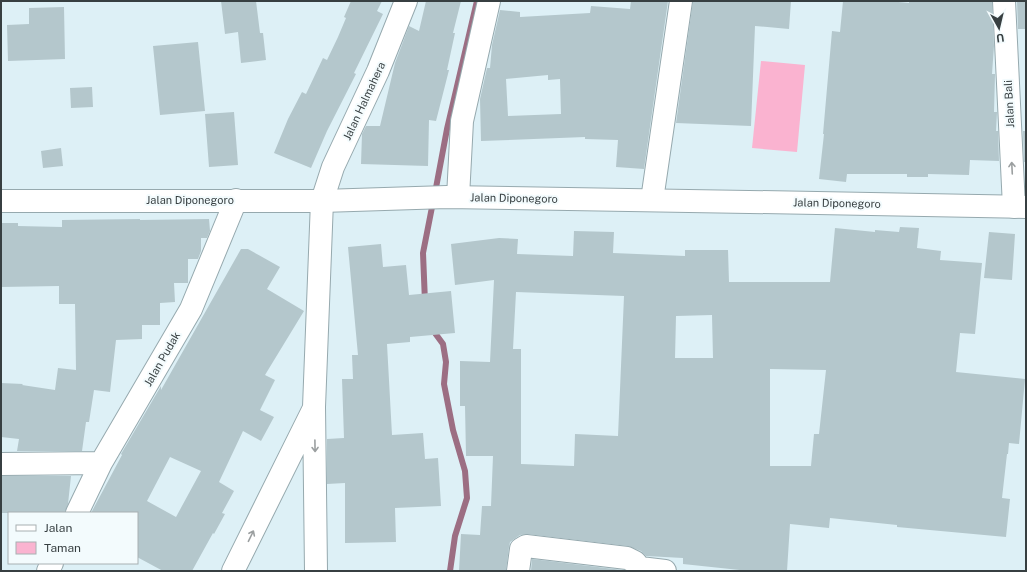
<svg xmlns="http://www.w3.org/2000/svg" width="1027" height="572" font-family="'Public Sans',sans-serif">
	<rect width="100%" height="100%" fill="#ddf0f6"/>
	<path fill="#fab3d0" d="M761,61L805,65L797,152L752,148Z"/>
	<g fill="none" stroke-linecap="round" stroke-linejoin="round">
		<path stroke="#9c6e83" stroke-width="6" d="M435,193L447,129L477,1
			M425,302L423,253L433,202
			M432,329L443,344L446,362L444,384L453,430L465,471L467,498L455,536L450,571"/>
	</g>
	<path fill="#b4c7cc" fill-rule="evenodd" d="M221,1H256L260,33H263L266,60L241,63L238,32L225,34Z
		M351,1H382L377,11L383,14L354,73L356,74L327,131L311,168L274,153L288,119L302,92L306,94L323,58L327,60L338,37L346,18L344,17Z
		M426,1H461L453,33H455L447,70H449L436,121L429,120L428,166L361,164L362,134L366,126H380L395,63L409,26L419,31Z
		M631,1H668L644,169L616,167L618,140L585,139V137L481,141L480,99L487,68H490L492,45L500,10L520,12V17L590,13L591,6L630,9ZM548,75V80L560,79L561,114L508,116L506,79Z
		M693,1H791L789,29L755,26L751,126L676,123Z
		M843,1H888L909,3V1H992L994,46L992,74H995V75L994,112H997L996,131H998L999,161L970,160L969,175L928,174V177H907V174H847L846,182L819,179L824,134H823L832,31L840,32Z
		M1017,1H1026V29H1018Z
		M64,7L65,59L8,61L7,25L29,24V8Z
		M198,42L205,111L160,115L153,46Z
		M92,87L93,107L71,108L70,88Z
		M234,112L238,165L209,167L205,114Z
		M1023,131H1026V162H1024Z
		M61,148L63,166L43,168L41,151Z
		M140,219V220L209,219L210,231L207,238H201V251L198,259H188V283H174L175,302L160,303V325H142V339L116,340L110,392L94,390L89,422H86L82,451H17L19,439L1,437V383L23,384L22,385L55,390L58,368L76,370L75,304H59V286L1,287V223H18V226L62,227V220Z
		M900,227L919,228L917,248L941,251L940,260L982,263L975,334L960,333L956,372L1025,379L1019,444L1009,443L1008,454H1007L1002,498L1010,499L1006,537L897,527V525L830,518L829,528L790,524L787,571H749L683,564V558L646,556L641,551L628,546L527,534L520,535L510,542L509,547L506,571H459L461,534L480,535L482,506H491L493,456H466L465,406H460V361L490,362L494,280L455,285L451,244L499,238L518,239L517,254L573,256L574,231L614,232L613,253L685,256V250H728L729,282H830L835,228L875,232V230L899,232ZM516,292L624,296L618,436L575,434L574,466L521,464V349H513ZM712,315L713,358H675L676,316ZM770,369L826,370L819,434H814L811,466H770Z
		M989,232L1015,234L1012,280L984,278Z
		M381,244L383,267L406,265L409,295L451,291L455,333L410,337V342L387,344L392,435L423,433L425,459L438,458L441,506L395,508L396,542L345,543V483L327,484V439L344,438L342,379H353L352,355H358L348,247Z
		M241,249H248L280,267L267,289L304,311L265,375L275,380L260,410L274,417L261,441L243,431L219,482L234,491L222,513L225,514L214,534L213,533L192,571H163L137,557V513H91L122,455L121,454L161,386V390ZM170,457L201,471L176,517L147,501Z
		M1,476H71L68,504L65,513H1Z
		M532,559L622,570V571H531Z"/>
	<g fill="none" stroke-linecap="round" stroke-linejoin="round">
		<g stroke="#96a9ae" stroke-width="24">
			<path id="minor" d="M458,197L462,121L489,1
				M652,200L681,1
				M1,464L101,463
				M77,513L101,463L191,309L236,200
				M48,571L52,563
				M518,571L521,549L526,546L627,558L635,562L640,568L665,571"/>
		</g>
		<g stroke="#96a9ae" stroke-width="24">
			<path id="secondary" d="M1004,1L1014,207
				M233,571L313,410
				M316,571L314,407L322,201L333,167L378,71L406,1"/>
		</g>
		<g stroke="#96a9ae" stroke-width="24">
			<path id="primary" d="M1,201H322L447,197L817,203L1026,207"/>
		</g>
		<use href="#minor" stroke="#fff" stroke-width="22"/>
		<use href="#secondary" stroke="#fff" stroke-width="22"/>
		<use href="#primary" stroke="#fff" stroke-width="22"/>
	</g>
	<defs><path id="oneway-shaft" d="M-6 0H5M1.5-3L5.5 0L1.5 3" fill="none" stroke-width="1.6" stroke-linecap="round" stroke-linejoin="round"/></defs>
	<g stroke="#9b9fa0">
		<use href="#oneway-shaft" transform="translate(1012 168) rotate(-93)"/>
		<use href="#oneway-shaft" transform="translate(315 446) rotate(89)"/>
		<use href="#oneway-shaft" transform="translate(251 536) rotate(-64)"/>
	</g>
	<g text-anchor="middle" stroke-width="4" stroke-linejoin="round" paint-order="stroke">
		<g font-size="11" fill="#373f41" stroke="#f3fbfd">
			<text transform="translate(364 101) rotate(-65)" y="4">Jalan Halmahera</text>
			<text transform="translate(1009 104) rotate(-93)" y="4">Jalan Bali</text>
			<text transform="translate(514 198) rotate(1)" y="4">Jalan Diponegoro</text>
			<text x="190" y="204">Jalan Diponegoro</text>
			<text transform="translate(837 203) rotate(1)" y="4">Jalan Diponegoro</text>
			<text transform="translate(162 359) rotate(-60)" y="4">Jalan Pudak</text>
		</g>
	</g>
	<rect width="1027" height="572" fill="none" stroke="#373f41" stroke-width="4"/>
	<rect x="8" y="512" width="130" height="52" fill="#f3fbfd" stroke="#a8b0b2"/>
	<rect x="16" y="525" width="20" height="6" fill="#ffffff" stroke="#a8b0b2"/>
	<text x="44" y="532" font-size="12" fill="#373f41">Jalan</text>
	<rect x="16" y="542" width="20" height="12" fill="#fab3d0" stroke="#a8b0b2"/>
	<text x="44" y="552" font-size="12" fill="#373f41">Taman</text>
	<g transform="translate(999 28) rotate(172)" stroke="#f3fbfd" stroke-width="3" paint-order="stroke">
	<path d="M0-3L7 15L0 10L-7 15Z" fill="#373f41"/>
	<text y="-6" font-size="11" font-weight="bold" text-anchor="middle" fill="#373f41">U</text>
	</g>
</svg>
